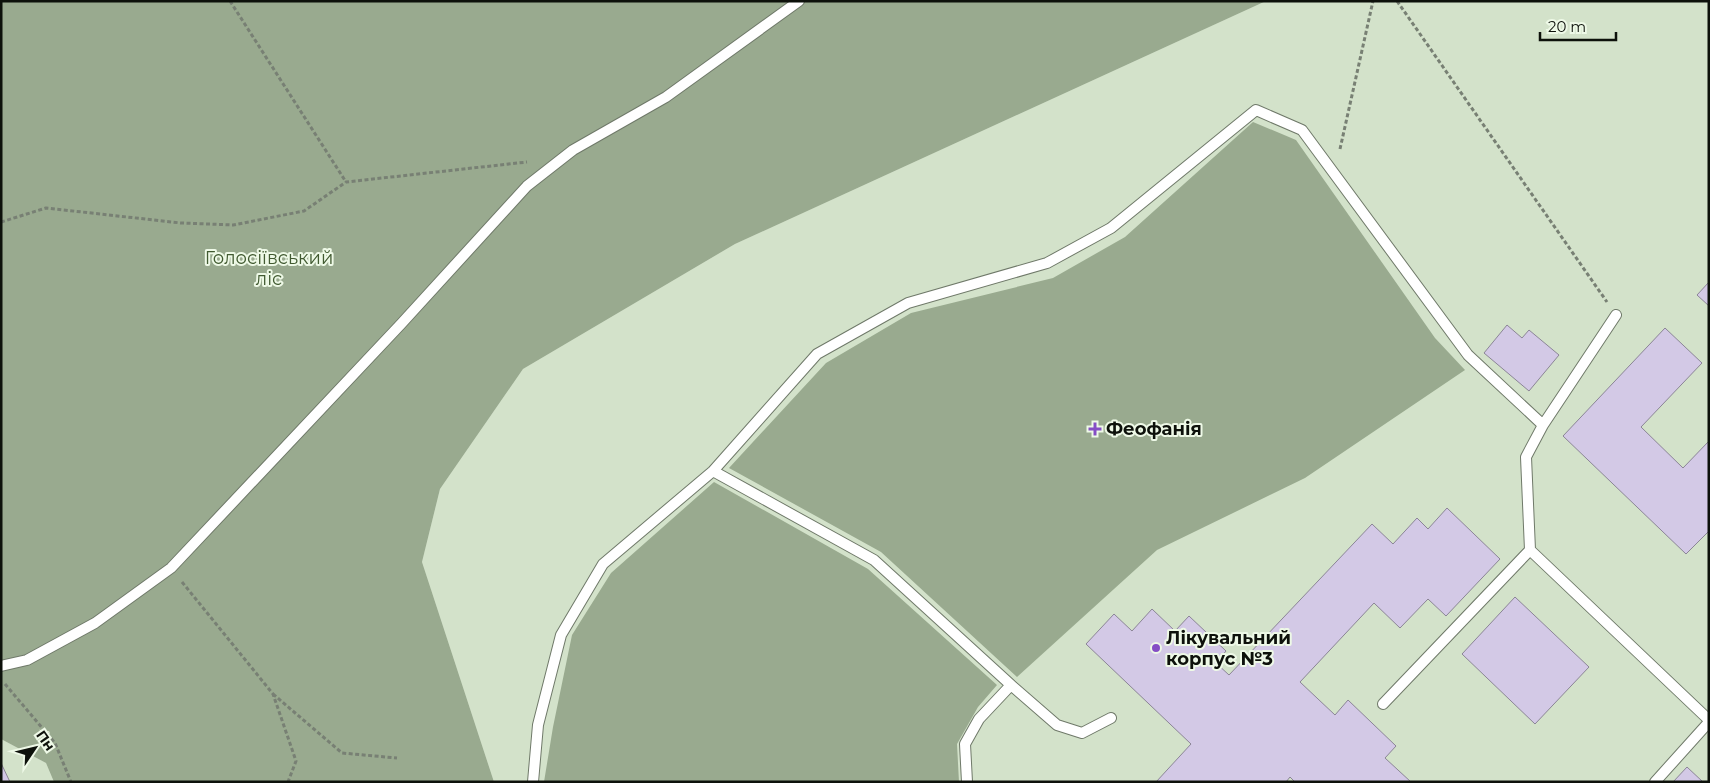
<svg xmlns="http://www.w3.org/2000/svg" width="1710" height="783" font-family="Montserrat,sans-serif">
	<rect width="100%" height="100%" fill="#e1ecda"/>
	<path fill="#d3e2ca" d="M1266,1H1709V782H494L422,562L440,489L523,369L735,244Z
		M1,739L46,763L54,782H1Z"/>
	<path fill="#99aa8f" d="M1,1H1266L735,244L523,369L440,489L422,562L494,782H54L46,763L1,739Z
		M1253,122L1296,140L1435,338L1465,370L1305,478L1157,550L1017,677L881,552L729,468L826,363L911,313L1053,278L1125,237Z
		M714,482L868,569L997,685L978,707L957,744L959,782H544L553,727L572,635L611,573Z"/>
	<path fill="#d3c9e6" stroke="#8b8596" d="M1709,282V306L1697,295Z
		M1507,325L1522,338L1529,330L1559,355L1529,391L1484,353Z
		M1665,328L1702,363L1641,427L1683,468L1709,441V531L1686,554L1563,436Z
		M1447,508L1500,559L1446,616L1428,599L1400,628L1374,603L1300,682L1335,715L1348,700L1396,746L1385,758L1411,782H1295L1290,777L1286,782H1156L1191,744L1086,644L1114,614L1132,631L1152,609L1175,631L1189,616L1226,651L1216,663L1229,675L1372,524L1393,544L1417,518L1428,529Z
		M1515,597L1589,667L1535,724L1462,654Z
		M1,763L10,782H1Z
		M1687,767L1703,782H1673Z"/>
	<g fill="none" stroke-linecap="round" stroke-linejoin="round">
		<g stroke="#6f7969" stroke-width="12">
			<path id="lane" d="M1616,315L1543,425L1526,457L1530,550L1709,720
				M713,471L874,560L1011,685L1057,725L1082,733L1111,718
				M1,666L27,660L95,623L171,568L401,324L527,186L573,150L666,97L799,1
				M1383,704L1530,550
				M533,782L538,725L561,635L603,564L713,471L817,354L908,303L1047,263L1111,228L1256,110L1302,130L1468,355L1543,425
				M967,782L965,744L979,719L1011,685
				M1655,782L1709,722"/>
		</g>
		<path stroke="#788074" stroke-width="3" stroke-dasharray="4 2.5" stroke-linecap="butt" d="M230,1L346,182
			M1397,1L1607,302
			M1340,149L1373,1
			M1,222L46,208L181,223L233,225L304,211L346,182L527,162
			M182,582L273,694L296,761L288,782
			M5,684L55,743L71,782
			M273,694L342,753L397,758"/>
		<use href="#lane" stroke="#fff" stroke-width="10"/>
	</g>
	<g fill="#854ec5" stroke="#eef9e7" stroke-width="2">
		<path d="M1092.5 421.5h5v5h5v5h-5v5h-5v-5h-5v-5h5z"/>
		<circle cx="1156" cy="648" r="5"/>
	</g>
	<g text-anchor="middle" stroke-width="4" stroke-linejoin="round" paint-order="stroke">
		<g font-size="18" fill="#415a31" stroke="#eef9e7">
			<text x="269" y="264">Голосіївський<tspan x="269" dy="21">ліс</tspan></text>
		</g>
		<g font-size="18" font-weight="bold" fill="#0d110b" stroke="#eef9e7" text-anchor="start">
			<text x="1106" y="435">Феофанія</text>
			<text x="1166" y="644">Лікувальний<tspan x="1166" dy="21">корпус №3</tspan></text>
		</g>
	</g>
	<rect width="1710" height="783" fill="none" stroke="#0d110b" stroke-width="5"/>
	<g transform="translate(35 748) rotate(55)" stroke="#eef9e7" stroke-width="4" paint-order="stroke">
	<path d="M0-4L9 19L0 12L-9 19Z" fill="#0d110b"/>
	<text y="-8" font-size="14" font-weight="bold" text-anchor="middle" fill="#0d110b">Пн</text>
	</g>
	<path d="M1540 32v8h76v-8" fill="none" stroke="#0d110b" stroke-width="2.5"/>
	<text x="1548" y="32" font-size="15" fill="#0d110b" stroke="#eef9e7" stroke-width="4" paint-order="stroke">20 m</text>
</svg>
